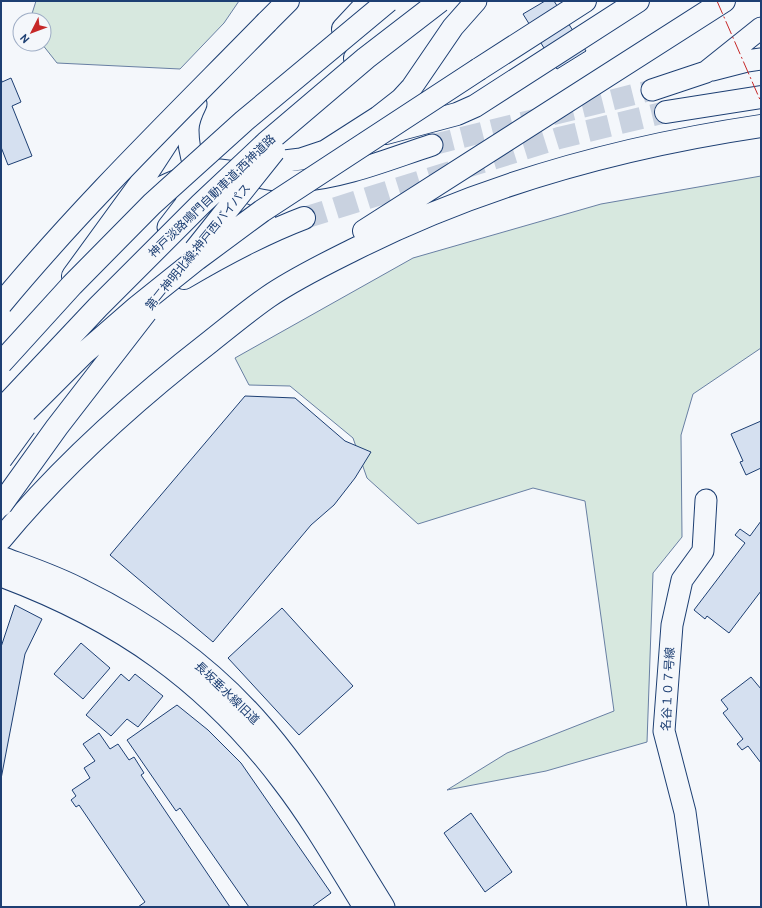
<svg xmlns="http://www.w3.org/2000/svg" width="762" height="908" font-family="Overpass,'Noto Sans JP',sans-serif">
	<rect width="100%" height="100%" fill="#f4f7fb"/>
	<path fill="#d7e8df" stroke="#687fa3" d="M36,1H239L224,23L180,69L57,63L42,44H44V20H30Z
		M761,176V348L693,394L681,435L682,537L653,573L647,742L546,771L447,790L507,753L614,711L585,501L533,488L418,524L367,478L353,438L290,386L249,385L235,358L413,258L601,204Z"/>
	<path fill="#d5e0f0" stroke="#1d3f73" d="M545,1H554L586,51L557,69L523,14Z
		M1,78L2,82L11,78L21,102L12,106L32,156L8,165L1,147Z
		M245,396L295,398L345,441L371,452L355,478L334,505L311,525L213,642L110,555Z
		M761,421V468L746,475L740,462L743,461L731,434Z
		M761,521V591L729,633L707,616L705,619L694,610L745,543L735,535L740,529L750,536Z
		M15,605L42,619L25,654L1,779V647Z
		M282,608L353,686L299,735L228,658Z
		M81,643L110,668L83,699L54,674Z
		M121,674L129,681L135,674L163,696L138,727L127,719L111,736L86,715Z
		M751,677L761,689V763L748,746L742,750L737,744L743,739L723,713L728,709L721,700Z
		M177,705L208,730L241,763L331,893L313,906L314,907H249L180,808L176,811L127,740Z
		M99,733L110,749L118,744L129,760L134,757L144,773L141,775L230,907H138L145,902L79,805L76,807L71,800L76,796L72,790L90,778L84,768L95,761L83,744Z
		M471,813L512,872L485,892L444,833Z"/>
	<g fill="none" stroke-linecap="round" stroke-linejoin="round">
		<path stroke="#c9d2e0" stroke-width="21" stroke-dasharray="21 10" stroke-linecap="butt" d="M432,145L652,90"/>
		<path stroke="#c9d2e0" stroke-width="22" stroke-dasharray="22 11" stroke-linecap="butt" d="M304,218L559,138L666,112"/>
		<g stroke="#1d3f73" stroke-width="23">
			<path id="minor" d="M712,70L747,61L761,59
				M652,90L706,72L761,28
				M196,104C192,112 188,121 188,130C188,148 197,190 214,200C230,210 249,216 267,224
				M251,165L301,159L325,151L378,117L401,99L412,87L453,27L476,1
				M122,209C143,195 194,168 220,170C246,172 271,183 298,181C344,178 389,159 432,145
				M168,227L185,205L197,174
				M1,557C28,567 56,576 82,590C147,622 208,665 256,719C307,776 344,843 384,907
				M1,576C119,620 207,681 283,782C313,821 338,865 364,907
				M698,907L685,812L664,731L672,625L682,580L703,551L706,500"/>
		</g>
		<g stroke="#1d3f73" stroke-width="24">
			<path id="highway" d="M267,22L288,1
				M343,29L369,1
				M355,58L410,1
				M479,69L585,1
				M666,112L761,97
				M386,133L457,114L475,106L638,1
				M364,231L724,1
				M73,276L140,184L187,112
				M184,278C223,255 262,234 304,218
				M1,539C63,464 135,400 211,341C230,326 248,311 268,297C294,279 325,264 353,250C481,185 620,147 761,126"/>
		</g>
		<use href="#minor" stroke="#f4f7fb" stroke-width="21"/>
		<use href="#highway" stroke="#f4f7fb" stroke-width="22"/>
		<g stroke="#1d3f73" stroke-width="24" stroke-linecap="butt">
			<path id="highway-bridge" d="M195,250L274,151
				M1,304C84,204 177,114 267,22
				M1,363L72,285L152,204L244,121L388,1
				M1,410L98,307L201,204L266,143L366,58L440,1
				M1,436L83,354L137,307L197,259L262,211L479,69
				M1,459L25,426
				M1,505L57,427L146,312"/>
		</g>
		<use href="#highway-bridge" stroke="#f4f7fb" stroke-width="22"/>
		<path stroke="#c62828" stroke-width="1" stroke-dasharray="14 3 2 3" stroke-linecap="butt" d="M717,1L761,102"/>
	</g>
	<g text-anchor="middle" stroke-width="3" stroke-linejoin="round" paint-order="stroke">
		<g font-size="12" fill="#1d3f73" stroke="#f4f7fb">
			<text transform="translate(212 196) rotate(-44)" y="4">神戸淡路鳴門自動車道;西神道路</text>
			<text transform="translate(198 247) rotate(-51)" y="4">第二神明北線;神戸西バイパス</text>
			<text transform="translate(668 689) rotate(-87)" y="4">名谷１０７号線</text>
			<text transform="translate(227 693) rotate(44)" y="4">長坂垂水線旧道</text>
		</g>
	</g>
	<rect width="762" height="908" fill="none" stroke="#1d3f73" stroke-width="4"/>
	<g transform="translate(32 32) rotate(228)"><circle r="19" fill="#f4f7fb" stroke="#9eadc5"/>
	<path d="M0-3L7 15L0 10L-7 15Z" fill="#c62828"/>
	<text y="-6" font-size="11" font-weight="bold" text-anchor="middle" fill="#1d3f73">N</text>
	</g>
</svg>
